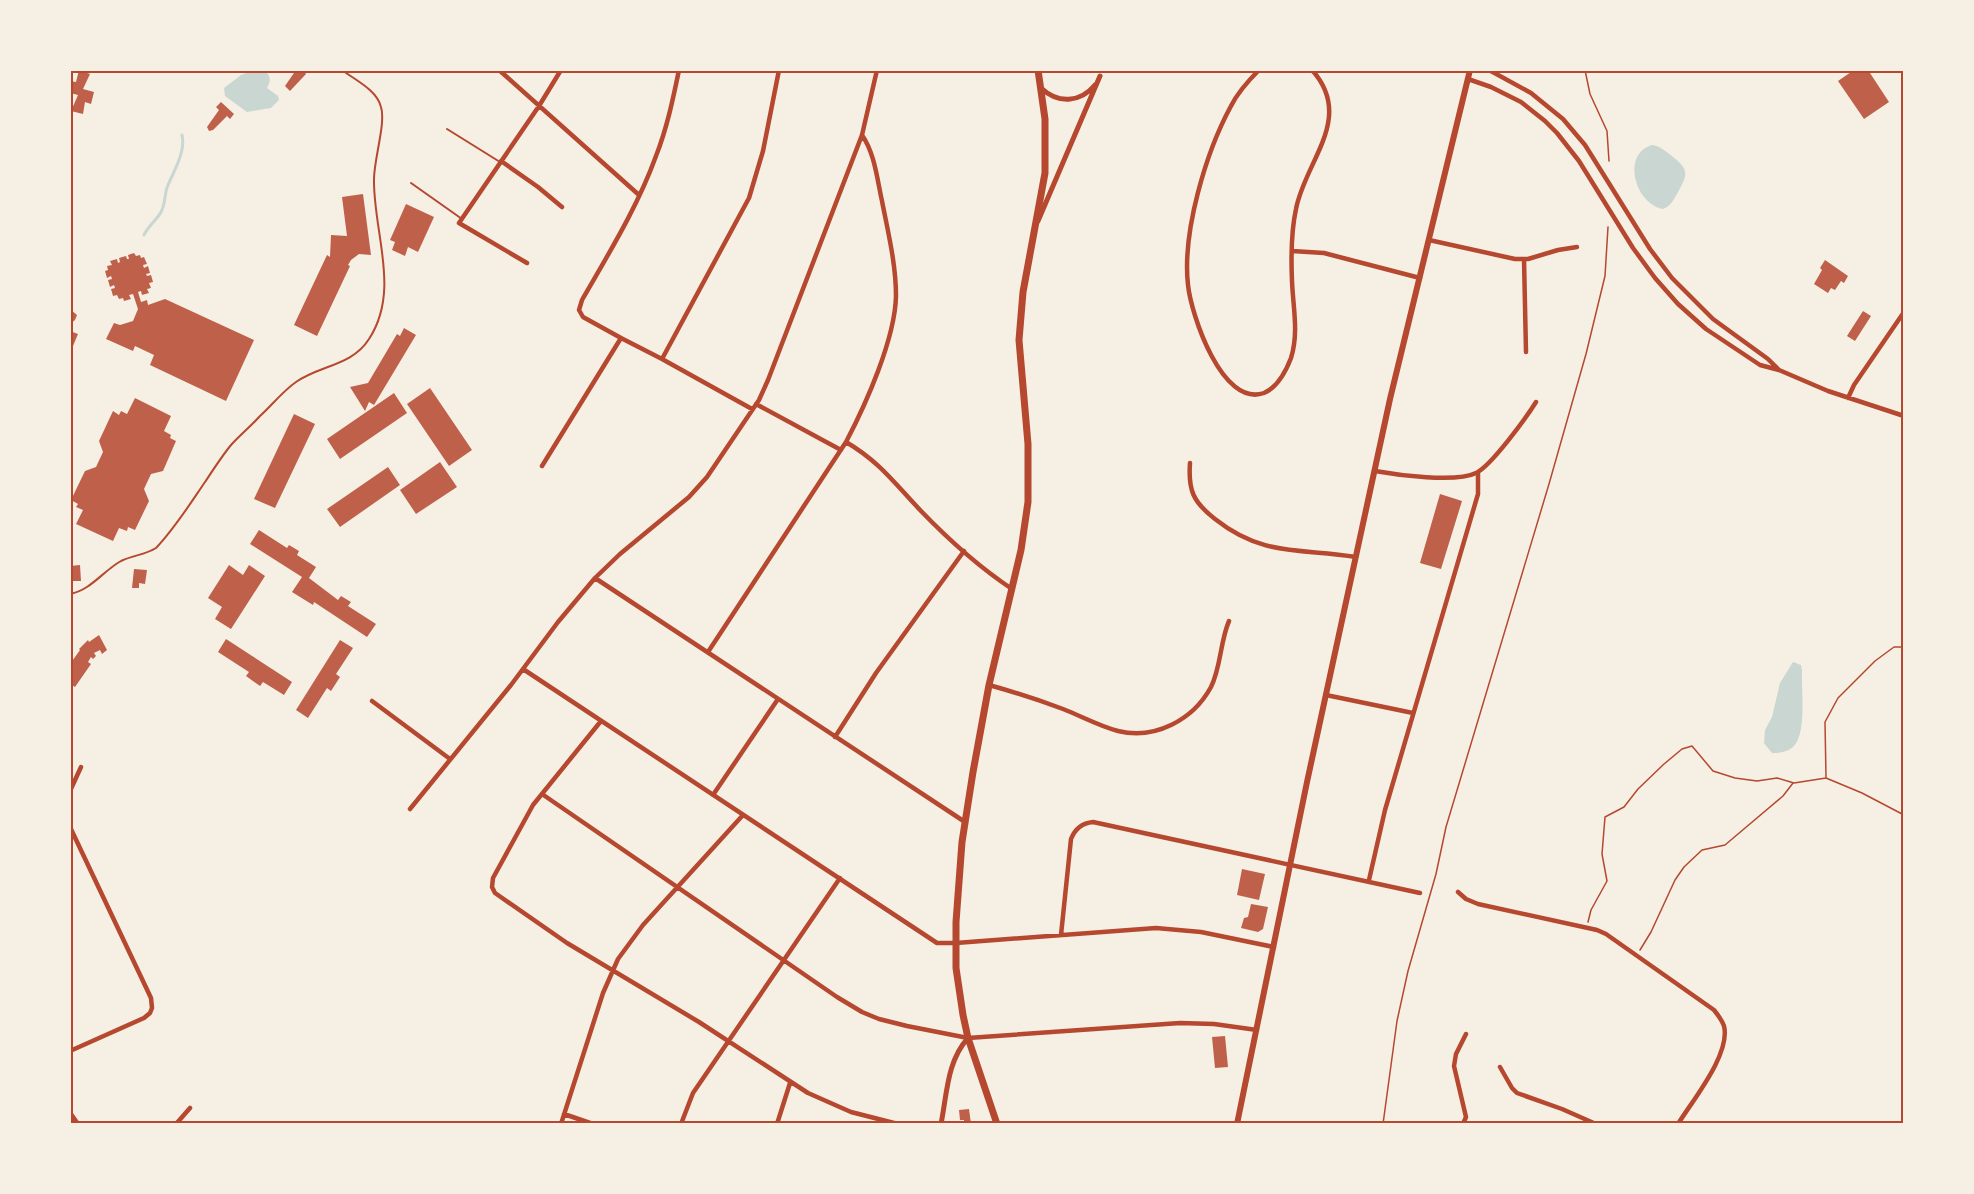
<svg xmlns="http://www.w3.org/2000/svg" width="1974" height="1194" font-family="Commissioner,sans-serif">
	<rect width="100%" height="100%" fill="#f6efe4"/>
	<path fill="#c9d6d2" d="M251,71H265C271,76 271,81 267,88L278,96L279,100L271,108L247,112L225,96L224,88L241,75Z
		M1652,145C1660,146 1665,151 1672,156C1688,169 1689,173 1678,192C1674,199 1671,206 1663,209C1635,204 1621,154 1652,145Z
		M1793,662L1801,665L1802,670C1801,689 1807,731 1794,746C1788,752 1780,753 1772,753L1764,743L1765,730L1772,717L1780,683Z"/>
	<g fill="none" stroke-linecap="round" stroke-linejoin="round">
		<path stroke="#c9d6d2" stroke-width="3" d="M144,235C148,226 156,221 161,212C166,203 164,194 168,185C174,171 186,151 182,135"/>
	</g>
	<path fill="#bf614a" d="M79,70L90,74L83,89L94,92L91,104L85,102L83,114L71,111L78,95L70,93V81L76,82Z
		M296,70H303L306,74L290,91L285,86Z
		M1854,70H1868L1889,102L1864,119L1838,81Z
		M221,102L234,114L230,119L227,116L213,130L209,131L207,127L219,110L216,107Z
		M363,194L371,255L359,254L351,260L348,265L350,266L317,336L294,325L327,255L330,257L331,235L347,236L342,197Z
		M406,204L434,217L418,252L408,247L405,256L392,250L395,242L390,240Z
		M134,253L136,256L140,255L141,258L144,257L147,264L143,265L144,268L148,266L150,273L146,274L147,276L151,275L153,282L149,283L151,288L147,289L149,293L142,295L141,291L138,292L141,302L147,300L148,305L165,299L254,340L226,401L150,365L154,355L135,346L133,351L106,339L114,323L120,325L133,321L138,309L133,294L129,295L131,299L124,301L123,298L119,299L117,295L113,296L111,289L115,288L114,285L110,287L108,280L112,279L111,276L107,278L105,271L108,270L107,266L112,265L110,261L117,259L118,263L120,262L119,258L126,256L127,259H129L128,255Z
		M1825,260L1848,276L1844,283L1841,281L1835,290L1831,288L1828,293L1814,284L1822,270L1820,268Z
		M70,309L77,315L75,320L70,324Z
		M1863,311L1871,316L1855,341L1847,336Z
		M404,328L416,335L374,405L369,402L365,411L350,387L368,383L397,334L400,336Z
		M70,331L78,334L73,346L70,345Z
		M430,388L472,450L449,466L407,404Z
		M394,393L407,413L340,459L327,439Z
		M135,398L171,416L164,431L171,435L170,438L176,441L163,471L151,474L144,489L149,501L135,530L128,527L127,531L119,528L113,541L76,524L83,510L76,507L78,504L71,500L85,471L96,467L103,452L99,441L113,411L119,415L121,411L127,414Z
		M294,414L315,424L275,508L254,499Z
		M440,462L457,487L416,514L400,490Z
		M388,467L400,485L340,527L327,509Z
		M1440,494L1462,501L1441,569L1420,563Z
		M259,530L287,548L289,545L299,551L297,555L316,567L309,578L338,600L341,596L351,602L348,606L376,624L367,637L314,602L313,605L292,592L302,577L250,544Z
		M80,565L81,581H70V566Z
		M229,565L243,575L249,565L265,576L231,629L215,619L222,607L208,598Z
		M134,569L147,570L145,584L139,583V588H132Z
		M99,635L107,650L102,654L100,650L94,653L96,656L93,659L91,657L88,662L91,664L75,687L70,684V664L80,650L79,649L88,640L89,642Z
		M226,639L292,682L284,695L263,682L260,686L246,676L249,672L218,652Z
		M340,640L353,648L336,674L340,677L331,691L327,688L308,718L296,710Z
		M1242,869L1265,874L1259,900L1237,895Z
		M1251,904L1268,907L1263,929L1258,932L1241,928L1244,918L1248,917Z
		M1225,1036L1228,1067L1215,1068L1212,1037Z
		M969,1109L971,1124H964V1120H960L959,1110Z"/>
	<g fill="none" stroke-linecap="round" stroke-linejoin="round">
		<path stroke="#b5482f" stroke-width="1.5" d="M1585,70L1590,94L1607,131L1609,161
			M1826,777L1825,722L1838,698L1875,661L1894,647H1904
			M1588,922L1591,910L1607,881L1602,854L1605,817L1624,807L1638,789L1664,764L1682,749L1692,746L1713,771L1735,778L1757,781L1777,778L1794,783L1826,778L1862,793L1904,815
			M1640,950L1651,932L1675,880L1684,867L1702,850L1725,845L1783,796L1793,783
			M1383,1124L1397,1021L1408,971L1436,874L1446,827L1549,484L1586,354L1605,276L1608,227"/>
		<path stroke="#b5482f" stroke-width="2" d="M447,129L500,162
			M411,183L462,219
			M70,594C91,590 103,571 121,561C133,555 145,555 156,548C175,528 190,504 205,482C213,470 222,456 231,445C240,435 251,426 260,416C272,405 283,391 296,382C320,365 352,366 369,339C401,290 373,232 374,179C374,159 386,123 381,107C377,90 355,80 342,70"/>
		<path stroke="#b5482f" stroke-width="4.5" d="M499,70L639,195
			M679,70C673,99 667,128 656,156C638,206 609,253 582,300L579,310L583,317L621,338L662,359L752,409
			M1259,70C1248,81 1238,92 1231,106C1206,152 1182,232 1188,285C1191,314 1222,408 1264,393C1278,387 1286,371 1291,358C1299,333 1293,307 1292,281C1291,258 1291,232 1296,209C1305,161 1355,118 1312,70
			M1489,70L1531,93L1563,119L1585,145L1650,249L1672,278L1713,319L1768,359L1779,370
			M1468,79L1491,87L1521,102L1545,121L1557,133L1579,161L1633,248L1655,278L1678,304L1706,329L1760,365L1779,370L1828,391L1904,416
			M501,161L538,187L562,207
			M1429,240L1515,259H1528L1558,250L1577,247
			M1292,251L1324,253L1420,278
			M1524,259L1526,352
			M527,263L459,223L539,106L561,70
			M662,359L749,198L763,151L779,70
			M1848,398L1854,385L1904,312
			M756,404L841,450
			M846,442C880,462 895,484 921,511C948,539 979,567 1012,589
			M1190,463C1188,490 1193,502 1215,519C1263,557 1300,548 1356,557
			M542,466L621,338
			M1375,471C1397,475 1456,483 1476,473C1491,466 1526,418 1536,402
			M595,578L965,822
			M708,652L846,442C866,404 895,339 896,296C896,264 888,232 882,201C877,179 875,154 862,135
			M523,669L937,943H956L1156,928L1201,932L1274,947
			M989,685C1014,692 1039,700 1063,709C1081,716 1099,726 1118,731C1155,740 1193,720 1211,687C1221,667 1220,642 1229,621
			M1326,695L1413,713
			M372,701L450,759
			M601,721L533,805L493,878L492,887L495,893L567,943L699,1022L808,1093L851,1112L898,1124
			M835,737L876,673L964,551
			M70,791L81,767
			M542,794L837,997L862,1012L879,1019L907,1026L968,1038L1180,1023L1214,1024L1257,1030
			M713,795L778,699
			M410,809L511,685L558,622L595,578L620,554L689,497L707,477L759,400L768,380L862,135L877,70
			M70,827L151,998L152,1008L150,1013L144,1018L70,1051
			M1369,880L1385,810L1478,494V472
			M1458,892L1466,899L1478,904L1597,930L1606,934L1714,1010C1718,1015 1722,1020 1724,1026C1731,1054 1692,1101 1678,1124
			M1061,935L1071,839C1075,829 1082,823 1093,822L1420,893
			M1500,1067L1512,1088L1517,1093L1562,1109L1596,1124
			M564,1114L593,1124
			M176,1124L190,1108
			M561,1124L603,993L618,959L643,925L743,815
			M681,1124L693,1093L840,878
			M777,1124L790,1083
			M1463,1124L1466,1117L1454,1066L1456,1054L1466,1034
			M1688,1124H1691"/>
		<path stroke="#b5482f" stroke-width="5" d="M1041,88C1058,104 1080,103 1095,85
			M1038,221L1100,76
			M941,1124C947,1094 947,1061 968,1038"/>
		<path stroke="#b5482f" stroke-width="6" d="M70,1114L77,1124
			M1237,1124L1307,782L1390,399L1470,70"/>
		<path stroke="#b5482f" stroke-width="7" d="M997,1124L968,1038L963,1015L956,968V922L962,842L973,772L989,685L1021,550L1028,502V444L1019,340L1023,292L1045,173V119L1038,70"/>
	</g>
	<rect width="1974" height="1194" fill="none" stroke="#f6efe4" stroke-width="144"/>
	<rect x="72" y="72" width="1830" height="1050" fill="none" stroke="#b5482f" stroke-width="2"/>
</svg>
